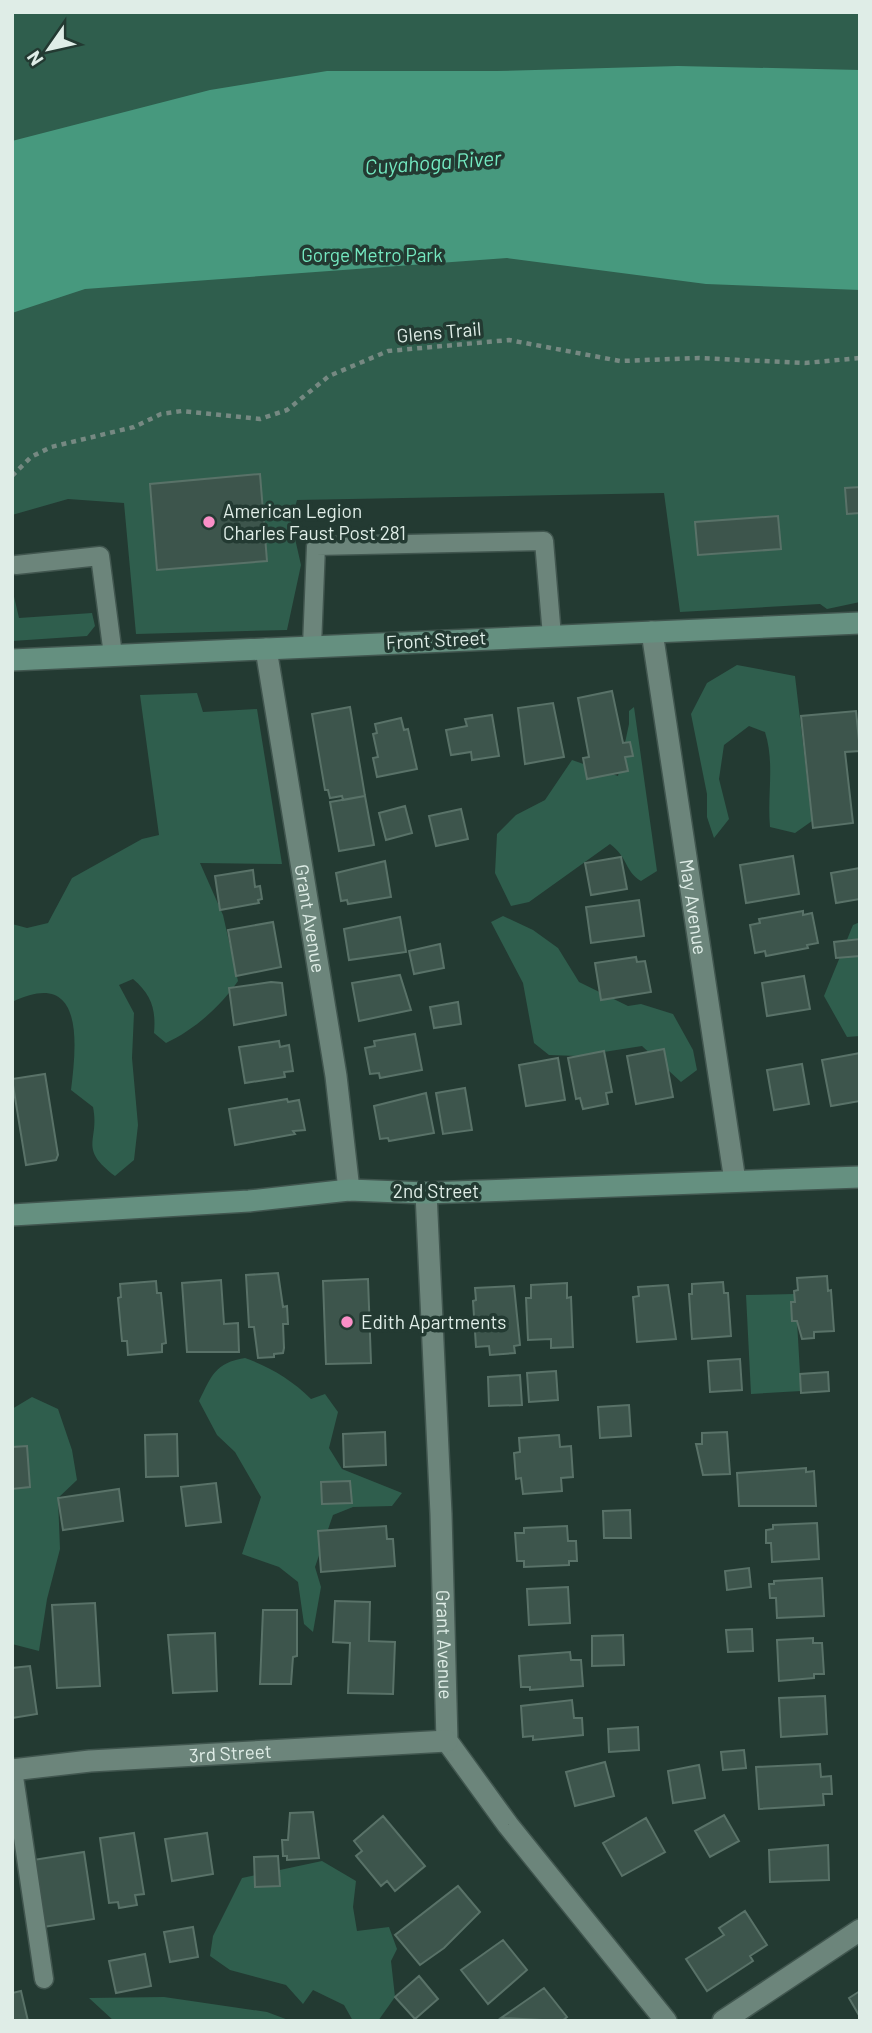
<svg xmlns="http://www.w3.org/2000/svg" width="872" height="2033" font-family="Barlow,sans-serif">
	<rect width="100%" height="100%" fill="#233a32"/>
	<path fill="#2f5e4d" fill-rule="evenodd" d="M12,12H860V602L827,609L820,604L680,612L664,493L297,500L291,521L301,565L287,630L136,634L124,503L68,499L12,515ZM260,474L267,561L157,570L150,484Z
		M12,588L19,618L92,613L95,626L87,636L12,641Z
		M737,665L795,676L812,821L795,833L770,827C767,794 775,764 765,732L749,726L724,745L719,779L729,819L714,838L707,817V794L691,714L707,683Z
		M197,693L203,712L257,709L282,864L200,863L223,915L238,981C220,1007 194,1030 166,1043L154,1033C156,1010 152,995 133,979L119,985L134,1013L132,1058L138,1125L134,1160L115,1176C77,1147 100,1142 93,1107L71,1090C77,1042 84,967 12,1002V924L27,928L48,923L72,878L142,839L159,835L140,695Z
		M634,707L657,871L641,881C625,872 628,857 610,844L529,902L511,906L495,873L497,834L516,815L545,800L572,760L618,776L629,724V711Z
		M503,916L533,930L558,948L579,982L628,1006L641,1004L673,1014L693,1050L697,1070L681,1082L642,1046L578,1056L549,1055L534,1043L523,983L491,922Z
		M860,922V1036L847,1037L824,996L853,925Z
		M794,1294L795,1302H791L792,1321H797L801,1391L751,1394L746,1295Z
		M245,1358C270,1367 292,1380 311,1399L325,1394L338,1412L329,1448L342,1469L402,1493L392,1506L353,1507L333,1515L315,1567L321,1587L313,1632L304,1624L298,1582L279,1567L242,1554L261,1497L235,1452L217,1435L199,1401C212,1375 215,1363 245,1358Z
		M32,1397L58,1409L72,1450L77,1480L58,1498L60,1549L47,1599L39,1651L12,1644V1409Z
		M322,1861L356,1881L353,1907L357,1931L389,1927L397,1949L391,1961L395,1997L378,2021H353L344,2005L313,1990L303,2004L286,1985L230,1970L210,1956L213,1936L242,1878Z
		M164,1997L267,2012L291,2021H114L89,1998Z"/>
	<path fill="#47997e" d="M678,66L860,70V290L706,284L507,258L85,289L12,313V141L210,90L327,71H497Z"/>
	<path fill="#3d554c" stroke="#597268" stroke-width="2" d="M260,474L267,561L157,570L150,484Z
		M860,487V513L847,514L845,488Z
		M778,516L781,549L698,555L695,522Z
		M612,691L623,743L630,742L633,756L625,757L628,771L587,779L583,758L589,757L578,698Z
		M553,703L564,757L525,764L518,708Z
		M350,707L365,796L343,800L342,796L330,798L328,790H325L312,714Z
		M856,711L860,751L845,752L853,823L813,828L801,716Z
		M492,715L499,756L472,760L471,752L451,755L446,730L467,726L465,719Z
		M401,718L404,730L408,729L417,769L377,777L373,758L378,757L373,734L377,733L375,724Z
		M365,796L374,845L339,851L330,802Z
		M405,806L412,833L386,840L379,813Z
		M461,809L468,839L436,846L429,816Z
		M793,856L799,894L746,903L740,865Z
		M621,857L627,889L591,895L585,863Z
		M385,861L391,897L348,904L347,900L341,901L336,873Z
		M860,868V899L836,903L831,873Z
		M253,870L255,887L260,886L262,899L258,900L259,903L220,910L215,876Z
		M639,900L644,936L591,943L586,907Z
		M803,911V915L812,913L818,943L807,945L808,948L766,956L765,951L755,953L750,925L760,923L759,919Z
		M400,917L406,952L349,960L344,929Z
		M273,922L281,967L236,976L228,930Z
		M860,939V956L836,958L834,942Z
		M440,944L444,968L414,974L409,951Z
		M636,957L637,962L645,961L651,992L601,1000L595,963Z
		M400,975L411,1010L359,1021L352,983Z
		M804,976L810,1009L767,1016L762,983Z
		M271,982L282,983L286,1015L234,1025L229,988Z
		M458,1002L461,1024L434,1028L430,1007Z
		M415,1034L422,1070L380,1078L379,1073L370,1074L365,1048L375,1046L374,1041Z
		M279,1041L280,1047L289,1045L293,1071L284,1072L285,1077L245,1083L239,1047Z
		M664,1049L673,1097L636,1104L627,1056Z
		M604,1051L612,1092L606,1093L608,1104L583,1109L580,1098L576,1099L568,1058Z
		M860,1053V1101L831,1106L822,1060Z
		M558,1058L565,1100L526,1106L519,1065Z
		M802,1064L809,1104L774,1110L767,1070Z
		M45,1074L58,1155L56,1160L26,1165L12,1079Z
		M465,1088L472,1130L443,1134L436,1093Z
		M426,1093L434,1133L389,1141L388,1138L380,1139L374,1106Z
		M287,1099L288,1102L299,1100L305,1130L293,1131L295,1134L235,1145L229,1109Z
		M278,1273L283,1307L287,1306L288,1324H283L284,1348L283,1353L274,1354V1357L258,1358L254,1327H249L246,1275Z
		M827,1276L828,1291L831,1290L834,1331L814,1332V1338L802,1339L797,1321H792L791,1302H795L794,1291L798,1290L797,1278Z
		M368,1279L371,1363L326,1364L323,1281Z
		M221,1280L224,1324L238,1323L239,1352H187L182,1283Z
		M156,1281L157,1293H161L166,1343L162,1344V1352L128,1355L127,1341H122L118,1298L121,1297L120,1284Z
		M723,1282L724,1293H728L731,1336L692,1339L689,1294H692V1284Z
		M567,1283V1298L571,1297L573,1347L551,1348V1339L528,1340L526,1298H531V1285Z
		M668,1285L676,1339L637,1342L633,1297L639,1296L638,1287Z
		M514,1286L520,1345L514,1346L515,1353L490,1355L489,1346L476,1347L473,1301L476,1300L475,1288Z
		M740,1359L742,1390L710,1392L708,1361Z
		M556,1371L558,1400L529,1402L527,1373Z
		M828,1372L829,1391L801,1393L800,1374Z
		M520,1375L522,1405L489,1406L488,1377Z
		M629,1405L631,1436L600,1438L598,1407Z
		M385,1432L386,1465L344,1467L343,1434Z
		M727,1432L730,1474L703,1475L696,1444H702V1433Z
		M177,1434L178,1476L146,1477L145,1435Z
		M559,1435L560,1447L571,1446L573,1477L561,1478L562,1491L523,1494L521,1478L516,1479L514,1453L520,1452L519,1438Z
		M27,1446L30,1487L12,1489V1447Z
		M806,1468V1472L814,1471L816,1506H739L737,1473Z
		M350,1481L352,1503L322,1504L321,1482Z
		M216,1483L221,1522L186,1526L181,1487Z
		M119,1489L123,1521L63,1530L58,1498Z
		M630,1510L631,1538H604L603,1511Z
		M817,1523L819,1559L772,1562L771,1543H766V1530L773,1529V1525Z
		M386,1526L387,1539H393L395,1566L321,1572L318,1531Z
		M567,1526L568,1541H576L577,1561H569V1565L524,1567V1561H517L515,1533H524V1528Z
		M749,1568L751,1587L727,1590L725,1571Z
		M822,1578L824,1616L777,1618L776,1598H770L769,1584H774V1581Z
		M568,1587L570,1623L529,1625L527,1589Z
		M335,1601L370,1602L369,1641L395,1642L393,1694L348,1693L350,1643L333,1642Z
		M95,1603L100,1686L57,1688L52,1605Z
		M263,1610H297V1656L293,1657L291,1684H260Z
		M752,1629L753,1651L728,1652L726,1630Z
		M215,1633L217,1691L173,1693L168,1635Z
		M623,1635L624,1665L592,1666V1636Z
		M813,1638V1643H822L824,1674H814V1678L779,1681L777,1640Z
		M570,1652L571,1660H581L583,1686L530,1690V1687H521L519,1656Z
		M30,1666L37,1714L12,1718V1668Z
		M825,1696L827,1734L781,1737L779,1698Z
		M572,1700L574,1718H582L583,1735L533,1740V1736L523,1737L521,1706Z
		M638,1727L639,1750L609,1752L608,1729Z
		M744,1750L746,1768L723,1770L721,1752Z
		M605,1762L614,1796L575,1806L566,1772Z
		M820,1764L821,1777L831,1776L832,1794H823L824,1805L759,1809L756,1767Z
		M699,1765L705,1798L673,1803L668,1771Z
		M313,1812L319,1858L287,1860V1856H283L282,1840H288L290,1813Z
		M724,1815L739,1841L710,1857L695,1831Z
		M383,1816L425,1866L395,1891L387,1881L381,1886L356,1856L362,1851L354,1841Z
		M646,1818L665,1852L622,1876L603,1843Z
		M134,1833L144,1894L135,1895L137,1905L119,1908L118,1902L109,1903L100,1838Z
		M207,1833L213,1874L172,1881L165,1839Z
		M828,1845L829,1880L770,1882L769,1850Z
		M84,1852L94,1919L43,1927L33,1860Z
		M278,1856L280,1886L255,1887L254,1857Z
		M458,1886L480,1912L444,1948L420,1965L395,1935Z
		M745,1911L767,1945L750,1956L753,1961L707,1991L686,1959L724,1935L719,1928Z
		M193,1927L198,1957L170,1962L164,1932Z
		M503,1940L527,1970L488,2004L461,1970Z
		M145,1954L151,1986L116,1993L109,1961Z
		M419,1976L438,1999L415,2019L395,1997Z
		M544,1988L567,2017L562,2021L501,2018Z
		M21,1991L28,2021H12V1993Z
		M860,1991V2017L849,1998Z"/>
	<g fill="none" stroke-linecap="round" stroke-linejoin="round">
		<g stroke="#41564f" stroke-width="21">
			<path id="lane" d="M16,565L100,556L113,655
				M312,646L316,546L544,541L552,636
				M13,1770L44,1979"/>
		</g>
		<g stroke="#41564f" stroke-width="24">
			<g id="street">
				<path id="s1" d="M652,632L735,1181"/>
				<path id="s2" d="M266,649L336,1076L349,1190"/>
				<path id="s3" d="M426,1193L441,1514L447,1741L508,1825L666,2021"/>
				<path id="s4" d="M12,1770L90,1761L447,1741"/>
				<path d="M723,2021L860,1930"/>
			</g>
		</g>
		<g stroke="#41564f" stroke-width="24">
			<path id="secondary" d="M12,660L860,623
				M12,1215L249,1201L349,1190L426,1193L860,1177"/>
		</g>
		<path stroke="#768982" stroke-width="4.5" stroke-dasharray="5 5" stroke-linecap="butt" d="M12,476L31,457L51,447L134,427L161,414L182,411L260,419L287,410L329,376L388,351L509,340L620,361L699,358L805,363L860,358"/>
		<use href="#lane" stroke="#6c857b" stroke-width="18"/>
		<use href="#street" stroke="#6c857b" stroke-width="21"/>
		<use href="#secondary" stroke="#659080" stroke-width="21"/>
	</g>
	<g fill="#fa8fc7" stroke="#233a32" stroke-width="2.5">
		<circle cx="209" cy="522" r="7"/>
		<circle cx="347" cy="1322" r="7"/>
	</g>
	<g text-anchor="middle" stroke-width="7" stroke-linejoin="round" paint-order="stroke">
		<g font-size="19" fill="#75e9c1" stroke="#233a32">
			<text x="372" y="262">Gorge Metro Park</text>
		</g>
		<g font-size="19" fill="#dfede7" stroke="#233a32">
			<text transform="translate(439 332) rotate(-5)" y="7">Glens Trail</text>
			<text transform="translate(436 640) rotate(-3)" y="7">Front Street</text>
			<text dy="7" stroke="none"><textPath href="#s1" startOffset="278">May Avenue</textPath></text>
			<text dy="7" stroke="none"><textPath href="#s2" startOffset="273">Grant Avenue</textPath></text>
			<text x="436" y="1198">2nd Street</text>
			<text dy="7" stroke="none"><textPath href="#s3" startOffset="452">Grant Avenue</textPath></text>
			<text dy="7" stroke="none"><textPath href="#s4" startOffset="219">3rd Street</textPath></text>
		</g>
		<g font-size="19" fill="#dfede7" stroke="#233a32" text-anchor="start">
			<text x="223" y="518">American Legion<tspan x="223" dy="22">Charles Faust Post 281</tspan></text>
			<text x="361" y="1329">Edith Apartments</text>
		</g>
		<g font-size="21" font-style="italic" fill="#73e8c0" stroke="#233a32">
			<text transform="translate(433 163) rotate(-4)" y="7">Cuyahoga River</text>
		</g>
	</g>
	<rect width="872" height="2033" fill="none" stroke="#dfede7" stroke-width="28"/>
	<g transform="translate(49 49) rotate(236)" stroke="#233a32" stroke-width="5" paint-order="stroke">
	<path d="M0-5L12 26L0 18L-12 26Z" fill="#dfede7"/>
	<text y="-10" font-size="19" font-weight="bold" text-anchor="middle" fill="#dfede7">N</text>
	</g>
</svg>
